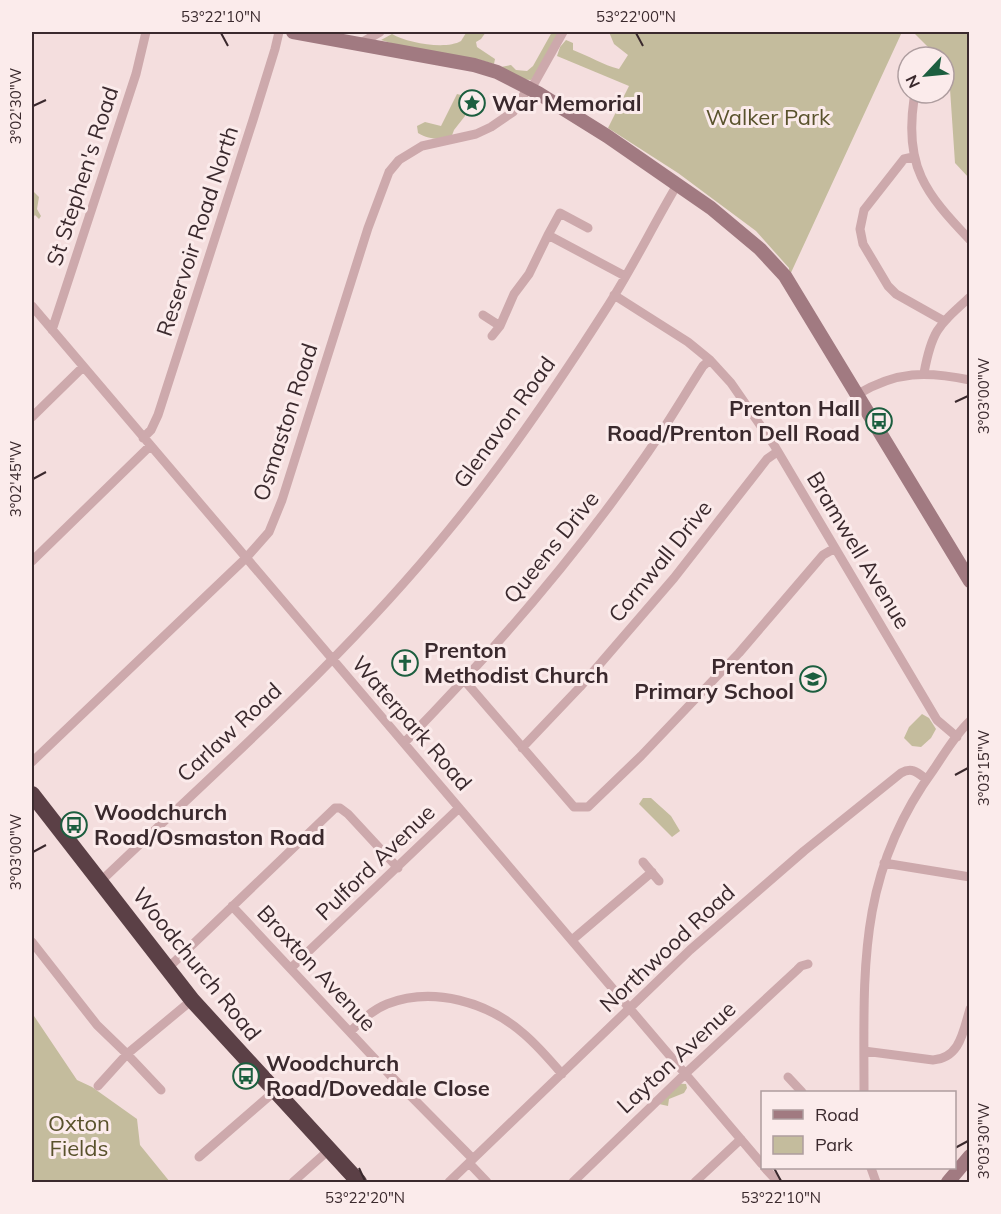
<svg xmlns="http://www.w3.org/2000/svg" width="1001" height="1214" font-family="Mulish,sans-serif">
	<rect width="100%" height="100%" fill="#f4dede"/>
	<path fill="#c4bc9d" d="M465,32H486L481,39L476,42L477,47L495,59L494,64C457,52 418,53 381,40L392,34C407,43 446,50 461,41L466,33Z
		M552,32H561L544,63L531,80L519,79L501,67L511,65L516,70L527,71L533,66Z
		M609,32H633L640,33L643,32H902L789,277V268L756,231L678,173L608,128L629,86L557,56L560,47L566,40L573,43V50C589,56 603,65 619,69L628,55L614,44Z
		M913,32H969V178L955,163L950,89L944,70V57H938Z
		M457,94L461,95L468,104L465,108V116L454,130L451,138C439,139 429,140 418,133L417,126L425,122L441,126Z
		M32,190L39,197L37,209L41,216L39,219L35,215L32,219Z
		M922,714L929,718L936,729L931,738L921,747L912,746L904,738L909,727Z
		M643,798H651L671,816L680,831L672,837L639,804Z
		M32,1013L77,1080L92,1087L137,1119L140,1145L170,1182H32Z
		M670,1083L686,1084L687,1088L684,1093L669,1099L668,1106L659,1104Z"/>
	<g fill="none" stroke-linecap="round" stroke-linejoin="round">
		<path stroke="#cda9ac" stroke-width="9" d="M361,43L380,32
			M531,89L563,32
			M914,99C904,166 925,193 970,240
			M913,157L904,159L864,210L860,229L863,244L888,286L896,294L944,321
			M588,228L560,213L548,235L625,276
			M614,295L688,342L710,360L731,383L774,445L937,720L957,737
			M32,306L762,1164
			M483,315L500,326
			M52,330L136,74L146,32
			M492,336L500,326L514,294L529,274L548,235
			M924,373C932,330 938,326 970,297
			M858,394C897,371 926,371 970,380
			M32,417L83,367
			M143,438L151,430L158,415L253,120L275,49L279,32
			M32,561L150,446
			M465,681L574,807H588L641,756L739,653L823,555L835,548
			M404,743C491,654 573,560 644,458C665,428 683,397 703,366L710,360
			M522,748L580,687L674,578L767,459L777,452
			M32,762L246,558L269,532L282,500L368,228L389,172L399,160L422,146L476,134L491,127L513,112L528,88
			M643,862L659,881
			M884,863L970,877
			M100,882C219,768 344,659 448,531C505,462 556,387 604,312C631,271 652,227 677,185
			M232,906L389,1074L473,1159
			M572,940L652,872
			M32,942L97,1025L127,1054L161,1090
			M291,968L459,808
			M167,969L335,808H340L348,814L398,868
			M350,1032C361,1021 372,1010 387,1004C433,986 488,1002 524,1034C538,1046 550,1060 562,1074
			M864,1051L933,1060C960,1058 963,1032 970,1009
			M788,1077L802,1092
			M98,1086L127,1054L192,1000
			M864,1092C864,969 857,874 934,769C945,753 955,735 970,721
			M199,1157L275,1091
			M469,1163L487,1182
			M765,1168L778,1182
			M871,1168L876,1182
			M293,1182L330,1149
			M449,1182L690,950L804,851L901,773C912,767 917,772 926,779
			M573,1182L686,1073L797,970L801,966L808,964
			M695,1182L741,1139"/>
		<path stroke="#a17a81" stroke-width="14" d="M293,32L474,65L497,72L538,93L607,136L711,208L760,249L785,276L970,581
			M948,1182L970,1156"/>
		<path stroke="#5b4046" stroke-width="16" d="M32,794L192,1000L359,1182"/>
	</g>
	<path fill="none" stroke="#3a292d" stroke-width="2" d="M221,33L228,46M636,33L643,46M33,106L46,100M955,402L968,396M33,479L46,472M955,775L968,768M33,852L46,845M955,1148L968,1141M359,1168L365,1181M774,1168L781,1181"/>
	<defs>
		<g id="sight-ring" transform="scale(1.35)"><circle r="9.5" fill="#fbebeb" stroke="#1c5e3f" stroke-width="1.5"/><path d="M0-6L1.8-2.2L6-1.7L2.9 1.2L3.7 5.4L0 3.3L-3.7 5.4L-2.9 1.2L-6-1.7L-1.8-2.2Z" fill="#1c5e3f"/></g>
		<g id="bus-ring" transform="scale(1.35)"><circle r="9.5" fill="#fbebeb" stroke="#1c5e3f" stroke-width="1.5"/><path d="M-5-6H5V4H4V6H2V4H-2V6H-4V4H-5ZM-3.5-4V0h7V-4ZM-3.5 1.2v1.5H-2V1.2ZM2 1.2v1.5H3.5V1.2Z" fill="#1c5e3f"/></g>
		<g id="church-ring" transform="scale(1.35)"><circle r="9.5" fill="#fbebeb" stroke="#1c5e3f" stroke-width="1.5"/><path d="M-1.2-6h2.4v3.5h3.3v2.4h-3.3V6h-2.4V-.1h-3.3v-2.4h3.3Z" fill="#1c5e3f"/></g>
		<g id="school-ring" transform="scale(1.35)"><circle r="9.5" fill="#fbebeb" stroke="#1c5e3f" stroke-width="1.5"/><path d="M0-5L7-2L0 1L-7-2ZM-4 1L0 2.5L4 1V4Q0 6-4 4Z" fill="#1c5e3f"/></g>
	</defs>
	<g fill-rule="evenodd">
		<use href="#sight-ring" x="472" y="103"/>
		<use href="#bus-ring" x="879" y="421"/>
		<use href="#church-ring" x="405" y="663"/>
		<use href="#school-ring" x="813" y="679"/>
		<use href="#bus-ring" x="74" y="825"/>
		<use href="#bus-ring" x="246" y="1076"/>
	</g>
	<g text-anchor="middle" stroke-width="6" stroke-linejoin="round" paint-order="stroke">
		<g font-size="22" font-weight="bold" fill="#3a292d" stroke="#fbebeb" text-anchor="start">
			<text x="492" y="111">War Memorial</text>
			<text x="860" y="416" text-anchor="end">Prenton Hall<tspan x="860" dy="25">Road/Prenton Dell Road</tspan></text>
			<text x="424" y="658">Prenton<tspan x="424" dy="25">Methodist Church</tspan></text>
			<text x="794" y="674" text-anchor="end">Prenton<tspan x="794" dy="25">Primary School</tspan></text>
			<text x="94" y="820">Woodchurch<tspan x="94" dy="25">Road/Osmaston Road</tspan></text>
			<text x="266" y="1071">Woodchurch<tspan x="266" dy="25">Road/Dovedale Close</tspan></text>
		</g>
		<g font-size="22" fill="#59522c" stroke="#fbebeb">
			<text x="768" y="125">Walker Park</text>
			<text x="79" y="1131">Oxton<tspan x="79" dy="25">Fields</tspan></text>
		</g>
		<g font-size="22" fill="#3a292d" stroke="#fbebeb">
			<text transform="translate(82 176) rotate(-72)" y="8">St Stephen's Road</text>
			<text transform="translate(197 231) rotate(-72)" y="8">Reservoir Road North</text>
			<text transform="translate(285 422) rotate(-72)" y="8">Osmaston Road</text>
			<text transform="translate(504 422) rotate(-54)" y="8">Glenavon Road</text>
			<text transform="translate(551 547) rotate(-51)" y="8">Queens Drive</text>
			<text transform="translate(859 550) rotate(59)" y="8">Bramwell Avenue</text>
			<text transform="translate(660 561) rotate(-51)" y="8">Cornwall Drive</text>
			<text transform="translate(412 723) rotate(49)" y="8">Waterpark Road</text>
			<text transform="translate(229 732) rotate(-43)" y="8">Carlaw Road</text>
			<text transform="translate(375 862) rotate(-44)" y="8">Pulford Avenue</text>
			<text transform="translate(667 948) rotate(-43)" y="8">Northwood Road</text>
			<text transform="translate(197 964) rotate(51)" y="8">Woodchurch Road</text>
			<text transform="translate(317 968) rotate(47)" y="8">Broxton Avenue</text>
			<text transform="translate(676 1057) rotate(-43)" y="8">Layton Avenue</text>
		</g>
	</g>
	<rect width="1001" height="1214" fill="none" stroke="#fbebeb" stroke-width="66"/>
	<rect x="761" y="1091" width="195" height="78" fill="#fbebeb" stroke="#ae9d9f" stroke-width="1.5"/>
	<rect x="773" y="1110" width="30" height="9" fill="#a17a81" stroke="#ae9d9f" stroke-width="1.5"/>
	<text x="815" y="1121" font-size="18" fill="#3a292d">Road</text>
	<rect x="773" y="1136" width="30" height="18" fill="#c4bc9d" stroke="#ae9d9f" stroke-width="1.5"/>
	<text x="815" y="1151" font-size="18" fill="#3a292d">Park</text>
	<g transform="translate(926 75) rotate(244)"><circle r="28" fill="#fbebeb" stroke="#ae9d9f" stroke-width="1.5"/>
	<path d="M0-4.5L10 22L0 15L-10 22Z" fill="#1c5e3f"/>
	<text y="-9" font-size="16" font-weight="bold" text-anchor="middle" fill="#3a292d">N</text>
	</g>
	<rect x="33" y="33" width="935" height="1148" fill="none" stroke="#3a292d" stroke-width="2"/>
	<g font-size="15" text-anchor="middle" fill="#3a292d">
		<text x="221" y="22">53°22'10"N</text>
		<text x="636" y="22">53°22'00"N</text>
		<text transform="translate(16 106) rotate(-90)" y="5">3°02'30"W</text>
		<text transform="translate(984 396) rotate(-90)" y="5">3°03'00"W</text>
		<text transform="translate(16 479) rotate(-90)" y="5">3°02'45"W</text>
		<text transform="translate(984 768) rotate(-90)" y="5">3°03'15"W</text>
		<text transform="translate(16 852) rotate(-90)" y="5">3°03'00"W</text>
		<text transform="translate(984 1141) rotate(-90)" y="5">3°03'30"W</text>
		<text x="365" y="1203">53°22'20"N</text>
		<text x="781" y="1203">53°22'10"N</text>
	</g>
</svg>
